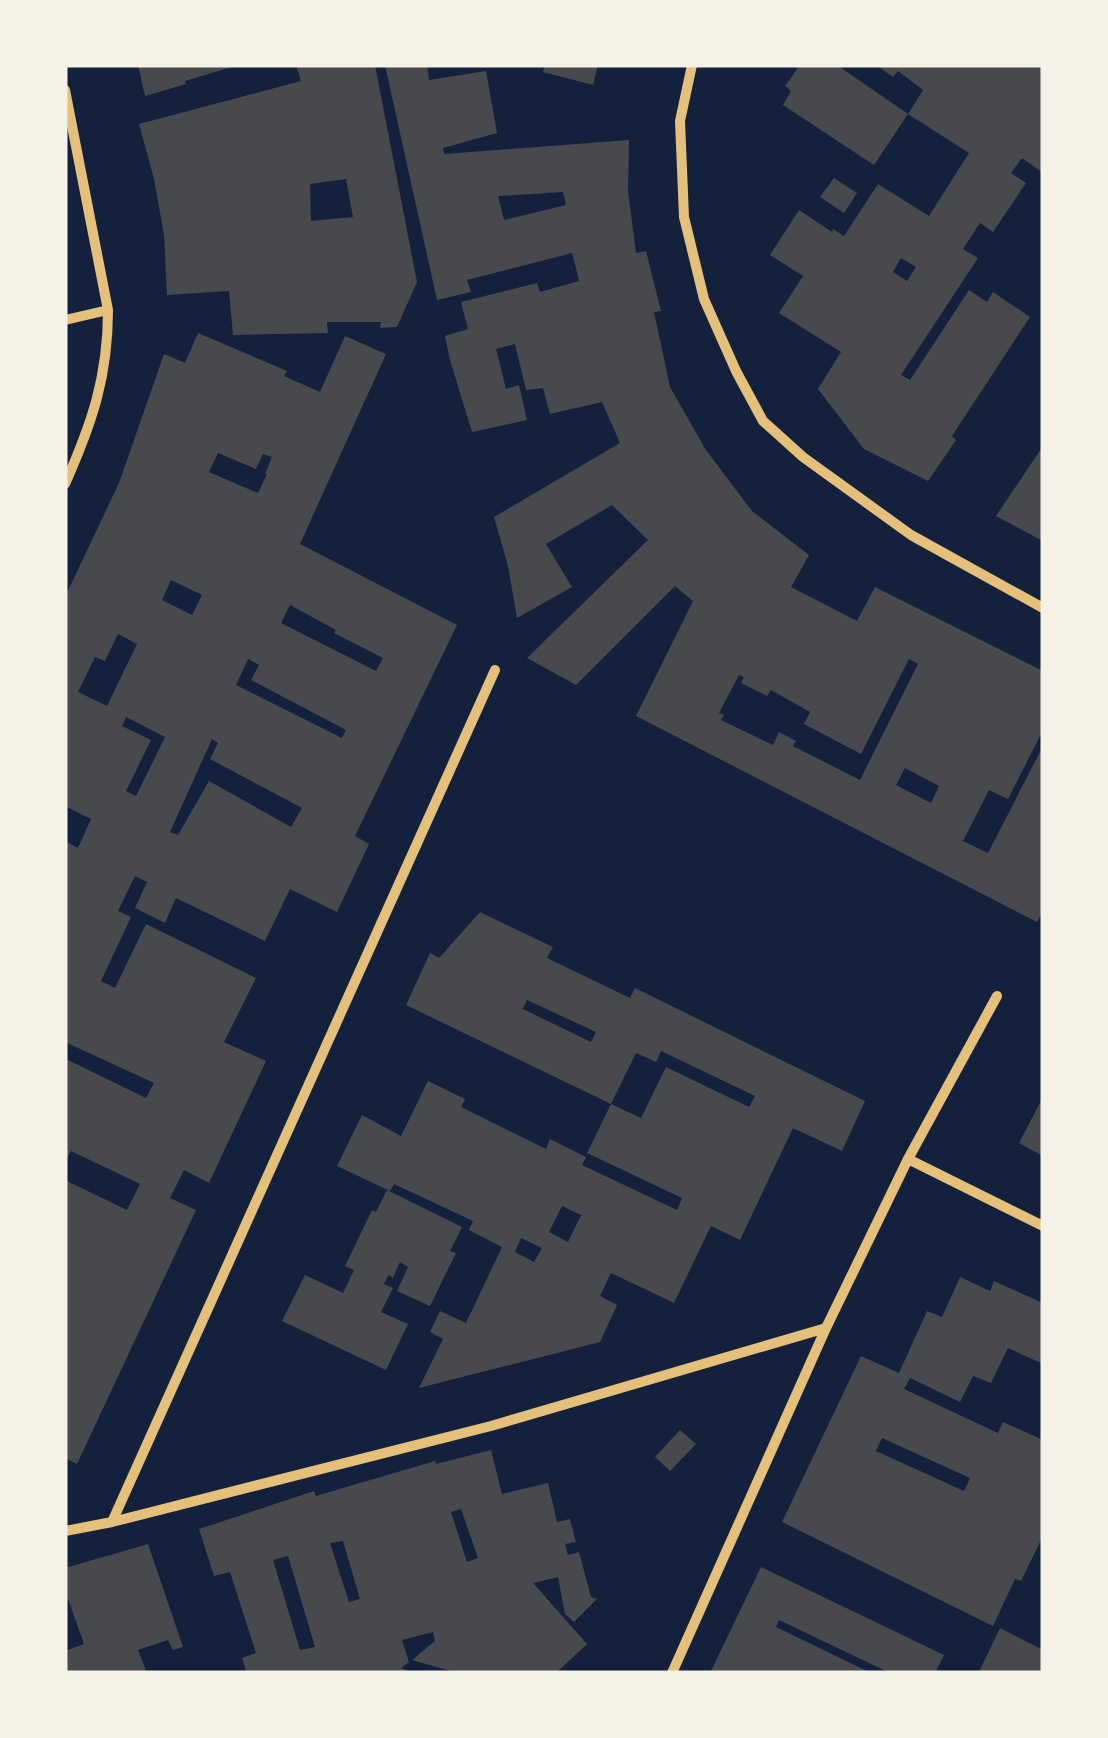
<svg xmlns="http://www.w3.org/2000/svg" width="1108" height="1738" font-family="'Crimson Pro',serif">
	<rect width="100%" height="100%" fill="#14213d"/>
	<path fill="#48494c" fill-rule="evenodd" d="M138,65H235V66L185,81L186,84L145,96Z
		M296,65H375L417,282L397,327L380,328L381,322H327L328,333L233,335L229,291L167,295L164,235L154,179L139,124L301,81ZM346,179L353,217L311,221L310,184Z
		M385,65H427L429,80L486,71L497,133L443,148L444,154L629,140L628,191L636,253L646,251L661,311L654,312L670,387L706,450L752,511L809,555L791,587L857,621L875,587L1043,671V730L1008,799L989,790L963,841L988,853L1043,746V910L1037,922L636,716L693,601L675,586L576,685L527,658L648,540L612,505L546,544L572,587L517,618L508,566L494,517L620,443L602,402L550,414L543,388L526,390L515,344L496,349L506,389L519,385L527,420L472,432L450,360L445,336L468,329L461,302L537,283L540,292L579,281L576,268L572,253L467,280L471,292L437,300ZM563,192L566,205L504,220L498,196ZM909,659L918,664L860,780L793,746L796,741L779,732L773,745L721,720L724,715L719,713L739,675L744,677L741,683L767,696L771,690L810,712L804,724L861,754ZM905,768L939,786L931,803L896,785Z
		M545,65H598L593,85L543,72Z
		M800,65H837L908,114L874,165L783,105L791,91L785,86Z
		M876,65H1043V173L1022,158L1011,173L1026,183L993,232L980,223L963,249L978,258L901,375L910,380L969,290L987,302L993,292L1030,317L952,436L956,440L928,481L864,449L818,389L841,352L779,313L803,276L770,255L799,210L832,232L833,229L844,236L878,184L929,216L969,153L908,114L923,90L898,71L893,77ZM901,258L916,267L907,281L893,272Z
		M834,178L857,193L844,213L820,197Z
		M198,333L287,371L284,376L320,392L345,336L386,354L300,544L457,625L355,836L369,844L337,912L290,889L265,941L176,898L165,923L135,908L147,882L135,876L118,911L131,917L101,981L115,988L146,924L256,978L224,1042L266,1061L209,1183L184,1170L170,1198L196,1210L77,1464L65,1458V1180L127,1210L140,1184L71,1151L65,1162V1062L66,1059L146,1098L154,1083L65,1042V841L78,848L91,819L65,806V597L119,483L164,354L185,363ZM218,453L256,469L263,454L272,457L265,474H267L258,493L209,472ZM171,580L202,595L192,615L162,600ZM290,605L336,630L334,633L383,658L376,671L281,623ZM118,634L137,644L107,706L78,692L95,657L105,661ZM248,659L259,665L251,680L346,730L342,738L236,685ZM126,717L165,737L136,796L126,791L151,740L122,726ZM212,739L218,743L210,759L302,808L291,827L209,781L178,835L170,832Z
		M1043,446V541L996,516Z
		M480,912L553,947L547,958L630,998L635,988L865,1101L842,1151L793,1128L740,1240L711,1226L674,1303L611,1273L600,1296L617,1305L600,1342L419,1388L443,1339L430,1332L440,1311L466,1323L502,1247L469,1230L473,1221L394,1184L390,1191L337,1166L362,1115L401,1136L428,1081L465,1099L461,1107L546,1149L550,1139L586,1157L582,1165L677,1210L682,1198L587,1153L611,1104L641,1118L666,1067L749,1107L755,1096L661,1051L656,1062L636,1053L611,1104L406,1005L430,953L439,958ZM527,1000L596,1032L591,1042L523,1009ZM562,1206L581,1215L568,1242L549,1232ZM521,1238L542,1248L534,1262L515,1252Z
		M1043,1097V1156L1019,1143Z
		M387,1190L462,1227L450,1251L456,1253L430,1306L397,1291L408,1267L400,1262L393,1278L389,1275L384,1284L393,1288L381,1312L408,1324L386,1370L282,1321L305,1275L343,1293L354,1270L345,1266L372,1210L376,1212Z
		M960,1277L990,1291L994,1281L1043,1303V1364L1008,1348L991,1383L973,1376L960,1402L910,1378L904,1389L998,1433L1003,1422L1043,1440V1536L1021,1581L1015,1579L993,1626L782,1522L861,1356L899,1373L927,1311L942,1317ZM882,1438L970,1478L964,1491L876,1451Z
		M680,1430L696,1444L670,1471L655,1457Z
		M491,1450L502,1494L548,1483L557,1522L570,1519L576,1542L565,1544L568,1555L579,1552L591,1597L597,1599L574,1622L565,1614L558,1577L533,1583L587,1644L556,1673H450L451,1671L412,1660L435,1641L433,1632L402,1640L409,1662L401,1668L413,1673H247L242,1658L256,1653L230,1572L214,1576L199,1529L314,1491L316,1496L435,1461L436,1464ZM461,1509L478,1558L467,1562L451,1512ZM343,1541L360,1599L349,1602L330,1543ZM288,1556L315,1647L300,1650L273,1560Z
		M148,1544L183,1647L173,1650L168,1640L138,1650L147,1673H65V1651L84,1644L68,1599L65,1600V1568Z
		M761,1567L944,1655L935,1673H890L779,1620L776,1627L871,1673H710Z
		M1000,1628L1043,1650V1668L1040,1673L979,1672Z"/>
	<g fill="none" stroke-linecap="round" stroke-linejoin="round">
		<path stroke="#e5c07b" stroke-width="10" d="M692,65L680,121L684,217L704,299L736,371L763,421L803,457L911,535L1043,608
			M65,90L108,310C108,377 92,423 65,484
			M65,320L108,310
			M908,1159L1043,1226
			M112,1522L495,670
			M65,1531L112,1522L491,1426L826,1328
			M672,1673L826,1328L908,1159L997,996"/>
	</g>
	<rect width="1108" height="1738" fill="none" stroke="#f6f1e7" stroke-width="135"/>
</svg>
